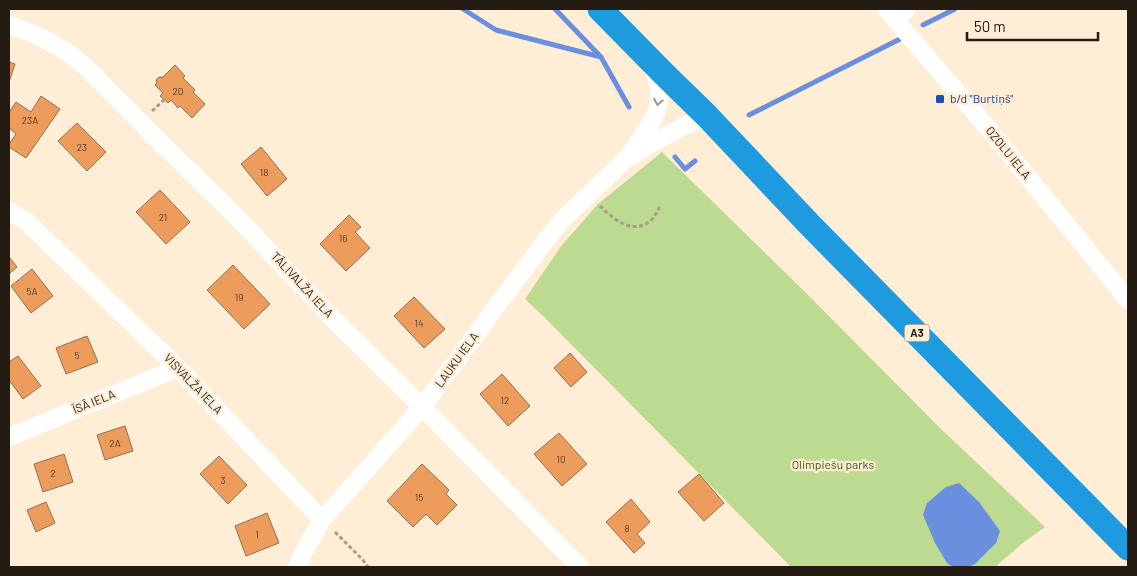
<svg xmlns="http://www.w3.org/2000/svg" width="1137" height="576" font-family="Barlow,sans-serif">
	<rect width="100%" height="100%" fill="#ffedd6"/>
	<path fill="#bcdb91" d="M662,152L804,291L941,429L1045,527L1024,542L995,567H791L656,430L545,318L525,299L562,245L598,204Z"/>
	<path fill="#6a8fde" d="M959,483L979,502L1000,531L996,543L975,564L968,567H953L947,563L935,543L923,515L927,503L946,487Z"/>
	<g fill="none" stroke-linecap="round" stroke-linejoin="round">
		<path stroke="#6a8fde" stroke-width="5" d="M463,9L496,30L601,57
			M555,9L601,57L629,107
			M923,25L955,9
			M749,115L902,38
			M675,157L685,169L695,161"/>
	</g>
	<path fill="#ed9c5c" stroke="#8c715d" d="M9,62L15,64L9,82Z
		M175,65L185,76L183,78L195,90L193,92L205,104L192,118L180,106L178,108L171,100L168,103L160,96L163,93L155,85L157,83L156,80L159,77H163Z
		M41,96L60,109L26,158L9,147V144L16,134L9,128V112L16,102L31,112Z
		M77,123L106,152L87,171L58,141Z
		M261,147L287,179L267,196L241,164Z
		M160,190L190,222L166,244L136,212Z
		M349,215L361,227L355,232L370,248L346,271L320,244Z
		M9,257L17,267L9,274Z
		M233,265L270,304L244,329L207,290Z
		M32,269L53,296L31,313L11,286Z
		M414,297L445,329L424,348L394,316Z
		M87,336L98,362L66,374L56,348Z
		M570,353L587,372L571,387L554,368Z
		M18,356L41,386L23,399L9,380V362Z
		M502,374L530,406L508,426L480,394Z
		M125,426L133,451L105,460L97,435Z
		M559,433L587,464L562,486L534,454Z
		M64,454L73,482L43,492L34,464Z
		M219,456L247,485L228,504L200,474Z
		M422,464L449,490L446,494L457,505L437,525L426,514L413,527L387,501Z
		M699,474L724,503L704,521L678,492Z
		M631,499L650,522L637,534L645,543L634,553L606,522Z
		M46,502L55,523L36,532L27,510Z
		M267,513L279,543L246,556L235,526Z"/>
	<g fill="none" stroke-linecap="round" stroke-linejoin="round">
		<path stroke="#ab9c8a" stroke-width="3" stroke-dasharray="4 2.5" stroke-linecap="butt" d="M152,111L164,100
			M600,206C614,220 636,238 654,217C656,214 658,210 660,207
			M335,532L363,560L368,567"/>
		<path stroke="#fff" stroke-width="18" d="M886,9L992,133L1128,300
			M895,19L907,9
			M9,25L34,34L52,43L71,55L86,67L158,140L237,217L335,321L422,407L580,567
			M629,155C642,136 663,113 659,89C658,80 653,71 650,63
			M9,211L27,222L178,368L322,520
			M9,437L178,368
			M297,567L304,551L322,520L422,407L540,248L562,220L626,159L656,141L684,126L707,116"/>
		<path stroke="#1d9bde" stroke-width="25" d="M600,9L663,73L707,116L810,225L1128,548"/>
	</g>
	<defs><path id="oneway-chevron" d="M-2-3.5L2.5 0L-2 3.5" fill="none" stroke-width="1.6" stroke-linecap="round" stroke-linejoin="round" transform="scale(1.25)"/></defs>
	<use stroke="#9c9994" href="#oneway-chevron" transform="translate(658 102) rotate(99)"/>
	<rect fill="#1a4fb4" stroke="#ffedd6" stroke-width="2" x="935" y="94" width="10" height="10" rx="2.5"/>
	<g text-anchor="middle" stroke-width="4.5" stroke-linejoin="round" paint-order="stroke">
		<g font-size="10" fill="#563c24">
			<text x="178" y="95">20</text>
			<text x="30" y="124">23A</text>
			<text x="82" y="151">23</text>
			<text x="264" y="176">18</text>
			<text x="163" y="221">21</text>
			<text x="343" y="242">16</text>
			<text x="32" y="295">5A</text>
			<text x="239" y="301">19</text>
			<text x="419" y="327">14</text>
			<text x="77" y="359">5</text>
			<text x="505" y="404">12</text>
			<text x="115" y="447">2A</text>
			<text x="561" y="463">10</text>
			<text x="53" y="477">2</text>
			<text x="223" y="484">3</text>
			<text x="419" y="501">15</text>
			<text x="627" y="532">8</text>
			<text x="257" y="538">1</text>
		</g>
		<rect fill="#ffedd6" stroke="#665b4d" stroke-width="1" x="904.5" y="324.5" width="25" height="17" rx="4"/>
		<g font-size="11" font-weight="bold" fill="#241c12">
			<text x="917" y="337">A3</text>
		</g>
		<g font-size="12" fill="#164399" stroke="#ffedd6" text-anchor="start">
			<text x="950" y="103">b/d "Burtiņš"</text>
		</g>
		<g font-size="12" fill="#241c12" stroke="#ffedd6">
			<text transform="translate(1008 153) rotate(51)" y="4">OZOLU IELA</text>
			<text transform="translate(302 285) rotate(47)" y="4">TĀLIVALŽA IELA</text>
			<text transform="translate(457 360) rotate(-54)" y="4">LAUKU IELA</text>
			<text transform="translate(193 384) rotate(46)" y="4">VISVALŽA IELA</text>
			<text transform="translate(94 402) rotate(-22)" y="4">ĪSĀ IELA</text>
		</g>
		<g font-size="12" fill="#415818" stroke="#ffedd6">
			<text x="833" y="469">Olimpiešu parks</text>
		</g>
	</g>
	<rect width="1137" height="576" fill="none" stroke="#241c12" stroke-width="20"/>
	<path d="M967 32v8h131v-8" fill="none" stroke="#241c12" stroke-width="2.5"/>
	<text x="974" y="32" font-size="15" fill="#241c12" stroke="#ffedd6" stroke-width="4" paint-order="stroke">50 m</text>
</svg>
